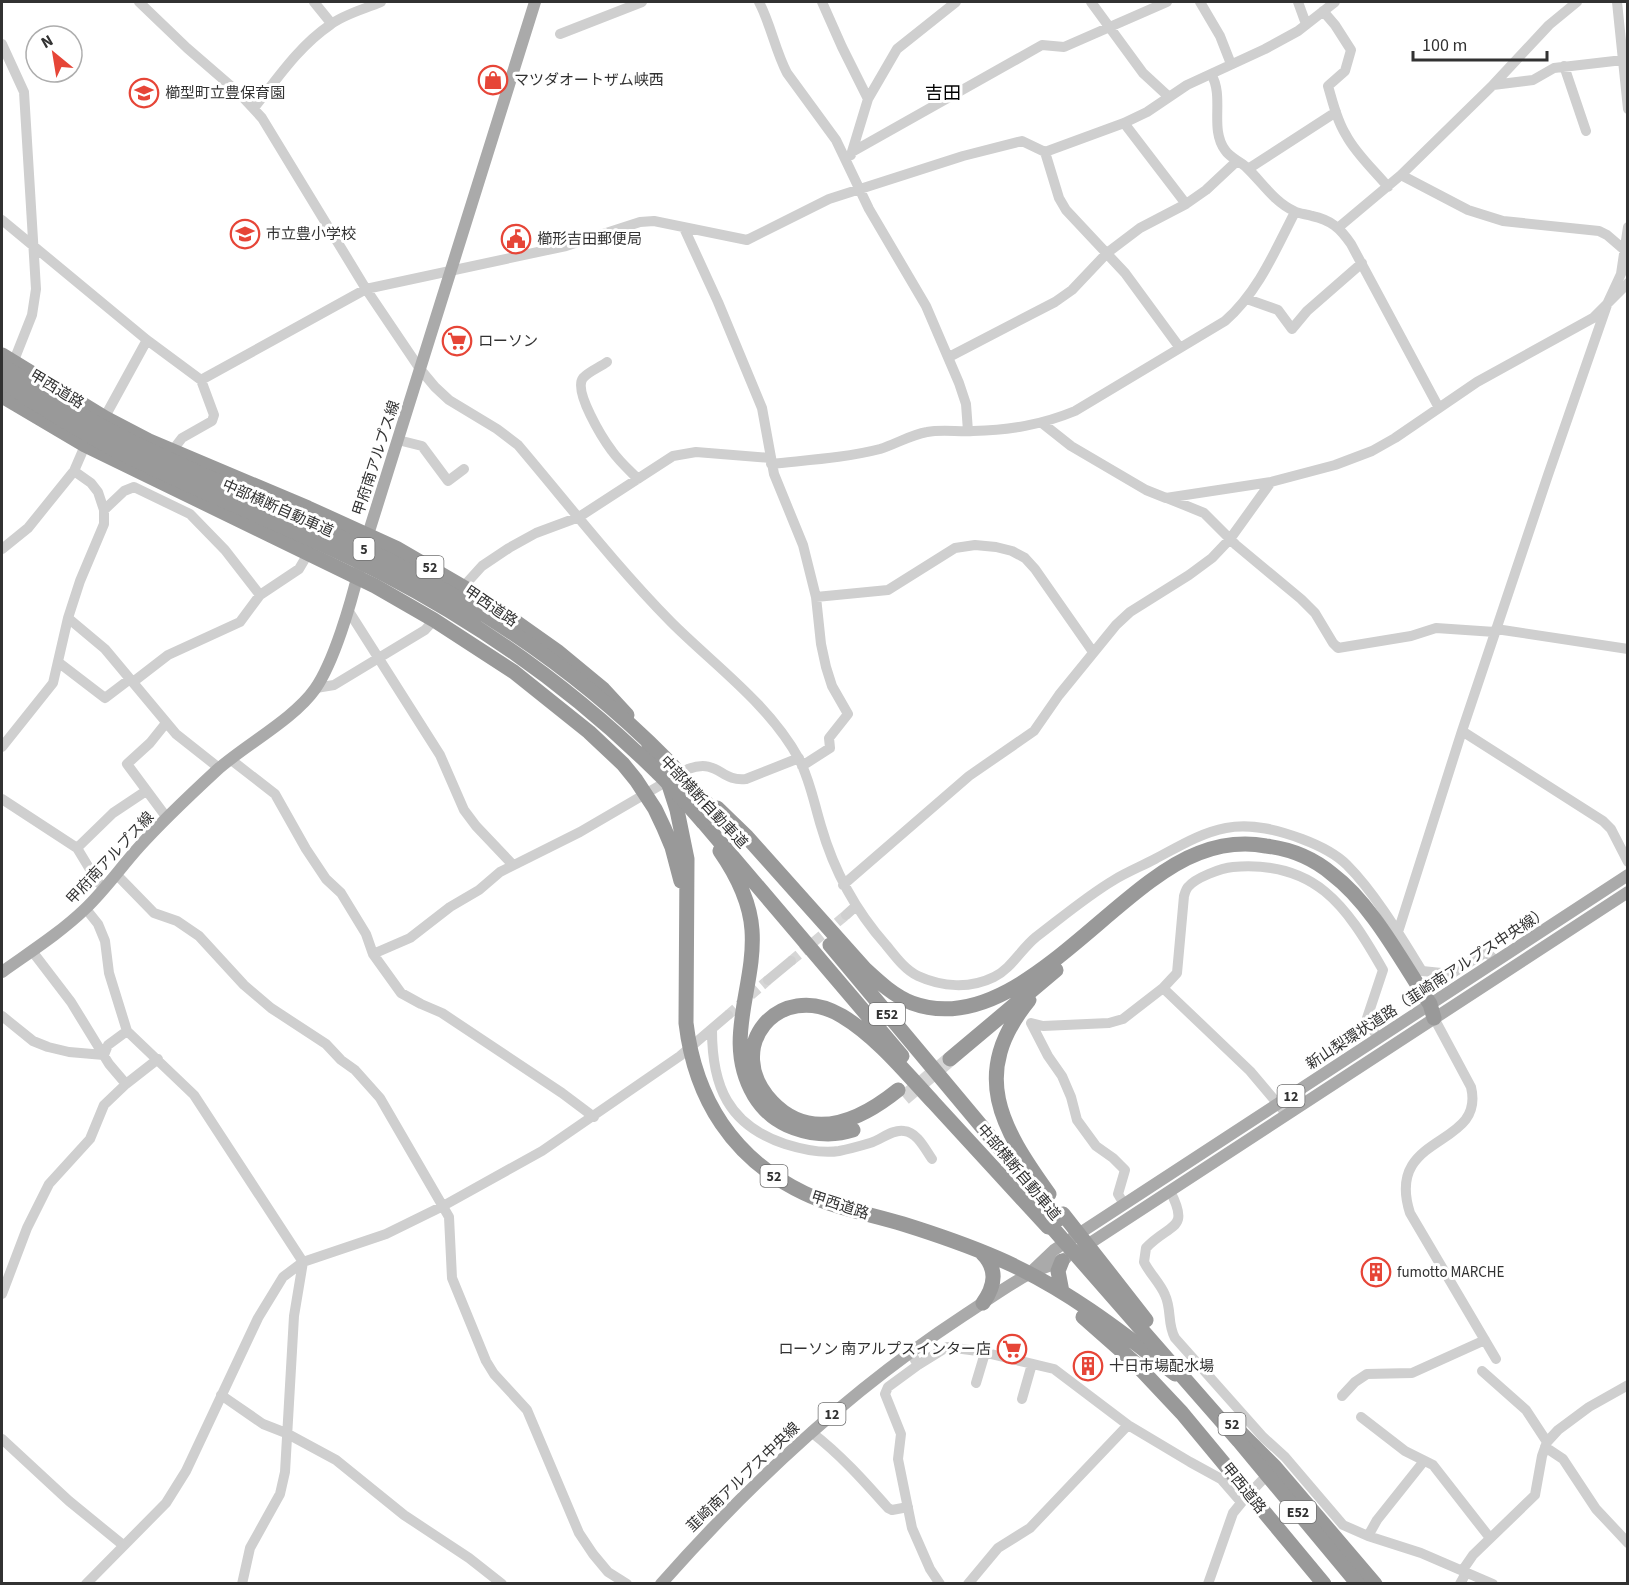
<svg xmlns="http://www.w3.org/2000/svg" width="1629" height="1585" font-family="'Source Sans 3','Noto Sans JP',sans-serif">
	<rect width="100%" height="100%" fill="#fff"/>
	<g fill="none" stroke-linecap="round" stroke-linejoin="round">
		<path stroke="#d6d6d6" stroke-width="10" stroke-dasharray="10 5" stroke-linecap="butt" d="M791,961L846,915
			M728,1015L768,980"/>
		<path stroke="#d6d6d6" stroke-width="15" stroke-dasharray="15 8" stroke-linecap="butt" d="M904,1098L950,1059"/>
		<path stroke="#cfcfcf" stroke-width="10" d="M139,2L187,48L239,93L262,118L366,289L420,369L435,387L449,400L497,429L518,445C568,504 616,566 671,622C714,665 769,704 799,759C810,780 814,803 821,826C834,871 855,910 886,945C895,956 905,970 918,976C942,987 970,989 994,977C1011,969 1021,949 1036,937C1061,918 1087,896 1114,880C1127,872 1142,866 1155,859C1178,847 1200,833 1226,828C1252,823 1278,830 1302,839C1318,845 1335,853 1347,865C1375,893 1401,937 1422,971L1451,974L1486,952L1496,961
			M314,2L331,23
			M759,2C771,25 775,50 787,73L836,140L869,209L926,306L959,383L966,404L968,431
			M822,2L842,47L868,99
			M1091,2L1143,73L1169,97
			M1200,2L1220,36L1231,64
			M1298,2L1306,24
			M1617,2L1628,109
			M1323,11L1335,25L1351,50L1345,71L1328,86C1333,103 1337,121 1346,135C1356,154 1374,170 1388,187
			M560,34L642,2
			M2,44L24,92L36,289L32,315L13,363
			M1564,66L1586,131
			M1211,74C1225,97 1209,128 1225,150C1230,158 1240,161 1246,167C1262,182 1274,202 1294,211C1299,214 1306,214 1312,216C1331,220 1340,228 1351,244L1439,408
			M1493,85L1533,80L1554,68L1623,60
			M254,108C277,79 299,46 330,25C344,14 365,9 381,2
			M1124,123L1186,204
			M852,152L1042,45L1064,47L1167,2
			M1045,152L1124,123L1147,112L1187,85L1265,49L1298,31L1335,2
			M851,155L868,99L897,49L956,2
			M1248,169L1336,112
			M1401,175L1468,210L1503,221L1599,231L1607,235L1628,253
			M2,220L147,340L201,380L366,289L566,246L640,222L654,221L747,240L829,199L963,156L1022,141L1045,152L1059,198L1066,210L1125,273L1180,348
			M1339,227L1401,175L1493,85L1549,25L1577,2
			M684,228L718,302L762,408L774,474L803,545L816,597L821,644L826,667L832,686L848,714L829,738L830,748L802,766
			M1247,299L1278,310L1292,329L1307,311L1362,263
			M949,357L1055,302L1072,290L1107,253L1140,228L1186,204L1206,190L1237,161
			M607,362C600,367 588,372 583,378C573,391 603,439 612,451C619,461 629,470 638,479
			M102,422L147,340
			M1042,423L1071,446L1146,490L1166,498L1271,482L1335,465L1372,451L1395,438L1477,382L1593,318L1628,283
			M398,440L422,446L448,481L464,469
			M172,451L182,438L212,421L214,415L201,380
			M771,464C807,460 845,458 880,449C896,444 910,435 927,432C942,429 958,432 973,431C1010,430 1041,425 1075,411L1225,321C1258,292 1275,251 1295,212
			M1167,498L1204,513L1236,545L1301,599L1315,613L1333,643L1338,648L1411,636L1436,628L1495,632
			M104,510L124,491L134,487L190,514L225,550L260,595
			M2,549L28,528L74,471L87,441
			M463,587L482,566L509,548L536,533L579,517L673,456L696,452L770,458
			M816,597L888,590L955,548L975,545L996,547L1012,551L1025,558L1035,569L1093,652
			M348,610L440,755L464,810L476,826L513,865
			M68,618L105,649L176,734L219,768
			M1496,629L1628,649
			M58,662L105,698L130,679
			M133,682L168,655L240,622L260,595L299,569L309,552
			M316,688L334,685L425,630L434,620
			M166,723L150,743L127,764L167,818
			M1462,731L1603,821L1611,829L1628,862
			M2,747L53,683L68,618L80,581L104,524V510L98,492L91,483L74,471
			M230,759L275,794L306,849L326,879L341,893L366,934L373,954L401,993L421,1004L442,1013L562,1093L594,1117
			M2,799L77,848L97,881L104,888
			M77,848L113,813L146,791
			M116,874L154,913L177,921L199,936L244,985L271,1008L326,1044L341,1060L355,1070L380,1098L449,1217L452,1278L486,1361L494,1374L527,1410L579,1533L593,1554L608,1572L627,1584
			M843,885L969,776L1034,731L1059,695L1116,625L1130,612L1189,575L1212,558L1230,539L1271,482
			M86,909L98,924L105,941L109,973L127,1031L194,1095L303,1262L294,1316L285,1472L280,1494L250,1548L242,1584
			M846,915L856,906
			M1398,932L1462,731L1548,475L1608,302L1621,274L1628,227
			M32,951L71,1002L109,1064L126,1084
			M373,954L410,938L450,907L479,890L500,872L580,832L688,769C719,758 720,782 746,779L799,758
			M768,980L791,961
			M1163,988L1250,1071L1283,1110
			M2,1016L33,1041L48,1047L69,1052L104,1055L108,1045L127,1031
			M1434,1018L1471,1087C1486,1149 1384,1132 1410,1213L1496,1359
			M712,1030C712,1086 728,1125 785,1144C801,1149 821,1154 839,1151C849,1149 860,1146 870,1143C881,1140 892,1129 904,1131C917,1132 925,1149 932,1159
			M1170,1191C1191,1231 1169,1223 1146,1248L1144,1262C1150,1274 1160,1283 1165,1295C1172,1310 1167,1324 1175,1338L1263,1437L1285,1457L1343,1525L1368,1536L1421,1553L1493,1584
			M1124,1204L1118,1194L1125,1170L1113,1158L1096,1146L1077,1120L1071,1097L1062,1076L1048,1056L1031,1023L1043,1026L1109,1023L1123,1019L1163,988L1177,973L1184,896C1185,893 1186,889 1188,887C1195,878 1221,868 1233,867C1315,860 1346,905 1383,970L1367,1018L1378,1039
			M2,1294L27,1228L49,1184L90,1139L104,1105L126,1084L158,1059
			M911,1353L918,1365L888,1387L885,1394L901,1434L898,1459L912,1528L930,1569L940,1584
			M918,1365L947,1347L978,1351L1054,1369L1128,1425L1190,1462L1221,1479L1241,1502
			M1482,1371L1526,1410L1547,1442
			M976,1383L985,1353
			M221,1395L263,1424L286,1433L336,1460L404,1515L469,1558L502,1584
			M1342,1396L1355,1382L1367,1374L1412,1373L1485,1340
			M1022,1399L1032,1364
			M1361,1417L1405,1451L1433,1465L1490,1538
			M811,1432C840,1454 864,1481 888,1508L892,1510L908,1507
			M2,1439L69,1501L123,1545
			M1545,1447L1563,1459L1596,1509L1628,1543
			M1368,1536L1377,1520L1424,1461
			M1462,1571L1473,1555L1535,1495L1542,1456L1547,1442L1558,1430L1589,1407L1628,1385
			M86,1584L166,1503L186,1471L258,1318L283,1277L303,1262L386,1234L443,1206L542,1151L680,1056L728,1015
			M968,1584L998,1548L1030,1528L1128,1425
			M1208,1584L1233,1513L1246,1497L1272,1470
			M1460,1584L1466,1573"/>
		<path stroke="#aaa" stroke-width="12" d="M366,541L535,2
			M2,972C30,952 60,933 85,909C105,890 121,867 139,847C163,820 190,795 217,770C245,745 294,719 315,689C334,662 351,603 359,570
			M1081,1249L1628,892
			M1034,1269L1054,1250L1628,875
			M661,1584C751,1482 850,1390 963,1316C985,1302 1006,1286 1029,1274C1041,1268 1055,1265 1066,1258"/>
		<path stroke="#999" stroke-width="15" d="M2,355L105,418L149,441L308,508L396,548L482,598L557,651L603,689L627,715
			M2,396L85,445L375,586L434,620L514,672L589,732L623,764L636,780L655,809L664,828L672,847L681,881
			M649,746L668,782L677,810L687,859L686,1023C695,1099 733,1159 804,1193C835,1208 870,1214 903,1224C935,1234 967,1245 997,1258C1062,1286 1120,1330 1175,1374
			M717,808L747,837L865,969C879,982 894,996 912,1003C1015,1041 1111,886 1199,853C1220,845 1244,842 1266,846C1291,849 1313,858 1332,874C1372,904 1402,962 1430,1004L1434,1018
			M703,822L902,1056
			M720,851C736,874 750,902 752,930C756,988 722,1040 754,1095C762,1108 773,1119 787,1125C807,1134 832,1137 853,1130
			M830,945L1059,1219
			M1029,1000C969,1074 1001,1127 1049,1194
			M950,1059L1056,970
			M898,1090C862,1119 812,1144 772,1102C721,1048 779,978 842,1016C877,1037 906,1073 934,1103C972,1144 1010,1186 1048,1227
			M982,1253C998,1269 995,1286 983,1303
			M1062,1261L1058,1271L1062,1292
			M1083,1317L1134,1362L1182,1413L1324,1584
			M1229,1421L1275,1467L1375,1584"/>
		<path stroke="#999" stroke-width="15" d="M2,365C42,392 83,417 126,439C214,482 306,518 394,563C493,614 589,681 668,761C683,777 698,795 714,811
			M2,381C39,406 78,430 118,451C204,495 296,529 382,573C483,625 576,692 657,772C673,787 688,805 703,822
			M1063,1214L1146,1320
			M1050,1225L1239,1441L1358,1584"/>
	</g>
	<defs>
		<g id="shop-ring" transform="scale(1.5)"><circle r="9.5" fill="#fff" stroke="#e64537" stroke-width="1.5"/><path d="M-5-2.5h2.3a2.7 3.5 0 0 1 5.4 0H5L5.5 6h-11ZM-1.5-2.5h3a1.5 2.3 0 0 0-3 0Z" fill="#e64537"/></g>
		<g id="school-ring" transform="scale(1.5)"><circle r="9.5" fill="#fff" stroke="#e64537" stroke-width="1.5"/><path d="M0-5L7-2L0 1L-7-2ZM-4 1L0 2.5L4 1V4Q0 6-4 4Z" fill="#e64537"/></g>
		<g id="civic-ring" transform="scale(1.5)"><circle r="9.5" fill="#fff" stroke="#e64537" stroke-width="1.5"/><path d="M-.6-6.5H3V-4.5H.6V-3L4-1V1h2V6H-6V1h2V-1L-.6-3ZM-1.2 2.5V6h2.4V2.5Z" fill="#e64537"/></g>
		<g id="supermarket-ring" transform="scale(1.5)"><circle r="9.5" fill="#fff" stroke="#e64537" stroke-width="1.5"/><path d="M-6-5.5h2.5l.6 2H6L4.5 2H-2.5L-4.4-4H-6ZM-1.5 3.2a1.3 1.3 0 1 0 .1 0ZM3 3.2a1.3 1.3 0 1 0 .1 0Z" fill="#e64537"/></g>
		<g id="building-ring" transform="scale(1.5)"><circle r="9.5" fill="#fff" stroke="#e64537" stroke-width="1.5"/><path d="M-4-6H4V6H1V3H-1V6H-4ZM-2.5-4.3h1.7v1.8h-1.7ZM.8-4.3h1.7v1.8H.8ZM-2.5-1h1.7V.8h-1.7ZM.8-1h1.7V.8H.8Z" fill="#e64537"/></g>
	</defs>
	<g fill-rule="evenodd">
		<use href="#shop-ring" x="493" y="80"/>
		<use href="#school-ring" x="144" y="93"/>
		<use href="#school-ring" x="245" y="234"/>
		<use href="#civic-ring" x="516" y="239"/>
		<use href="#supermarket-ring" x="457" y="341"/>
		<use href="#building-ring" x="1376" y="1272"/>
		<use href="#supermarket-ring" x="1012" y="1349"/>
		<use href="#building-ring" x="1088" y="1366"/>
	</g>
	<g text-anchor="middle" stroke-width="6" stroke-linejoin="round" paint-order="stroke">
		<g fill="#fff" stroke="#707070" stroke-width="1.5">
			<rect x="353.5" y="538" width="21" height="22" rx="4.5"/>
			<rect x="416.5" y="556" width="27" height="22" rx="4.5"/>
			<rect x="869" y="1003" width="36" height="22" rx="4.5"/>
			<rect x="1277.5" y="1085" width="27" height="22" rx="4.5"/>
			<rect x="760.5" y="1165" width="27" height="22" rx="4.5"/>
			<rect x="818.5" y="1403" width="27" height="22" rx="4.5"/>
			<rect x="1218.5" y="1413" width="27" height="22" rx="4.5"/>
			<rect x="1280" y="1501" width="36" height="22" rx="4.5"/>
		</g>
		<g font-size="14" font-weight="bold" fill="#323232">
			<text x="364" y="554">5</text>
			<text x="430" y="572">52</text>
			<text x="887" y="1019">E52</text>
			<text x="1291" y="1101">12</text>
			<text x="774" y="1181">52</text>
			<text x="832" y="1419">12</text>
			<text x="1232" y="1429">52</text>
			<text x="1298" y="1517">E52</text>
		</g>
		<g font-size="15" fill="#323232" stroke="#fff" text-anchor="start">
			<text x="514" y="85">マツダオートザム峡西</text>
			<text x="165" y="98">櫛型町立豊保育園</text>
			<text x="266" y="239">市立豊小学校</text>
			<text x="537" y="244">櫛形吉田郵便局</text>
			<text x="478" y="346">ローソン</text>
			<text x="1397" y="1277">fumotto MARCHE</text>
			<text x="991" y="1354" text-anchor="end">ローソン 南アルプスインター店</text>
			<text x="1109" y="1371">十日市場配水場</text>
		</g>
		<g font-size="15" fill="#323232" stroke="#fff">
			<text transform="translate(57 389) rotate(31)" y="5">甲西道路</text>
			<text transform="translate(376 458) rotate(-72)" y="5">甲府南アルプス線</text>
			<text transform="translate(278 508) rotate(24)" y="5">中部横断自動車道</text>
			<text transform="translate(491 606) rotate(34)" y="5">甲西道路</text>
			<text transform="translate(704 802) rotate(47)" y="5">中部横断自動車道</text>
			<text transform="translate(110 858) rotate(-47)" y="5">甲府南アルプス線</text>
			<text transform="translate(1427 988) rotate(-33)" y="5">新山梨環状道路（韮崎南アルプス中央線）</text>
			<text transform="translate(1019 1172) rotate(50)" y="5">中部横断自動車道</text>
			<text transform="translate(840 1205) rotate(18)" y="5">甲西道路</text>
			<text transform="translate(743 1477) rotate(-44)" y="5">韮崎南アルプス中央線</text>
			<text transform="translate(1244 1488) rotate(51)" y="5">甲西道路</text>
		</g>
		<g font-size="18" fill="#000" stroke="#fff">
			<text x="943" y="99">吉田</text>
		</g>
	</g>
	<rect width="1629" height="1585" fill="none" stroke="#323232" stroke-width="6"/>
	<g transform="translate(54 54) rotate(330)"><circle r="28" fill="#ffffff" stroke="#adadad" stroke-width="1.5"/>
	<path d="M0-4.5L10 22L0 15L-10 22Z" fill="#e64537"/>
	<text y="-9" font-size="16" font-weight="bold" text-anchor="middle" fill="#323232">N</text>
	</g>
	<path d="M1413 51v9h134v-9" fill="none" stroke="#323232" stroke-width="3"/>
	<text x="1422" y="51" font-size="18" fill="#323232" stroke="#ffffff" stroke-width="4.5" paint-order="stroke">100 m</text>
</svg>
